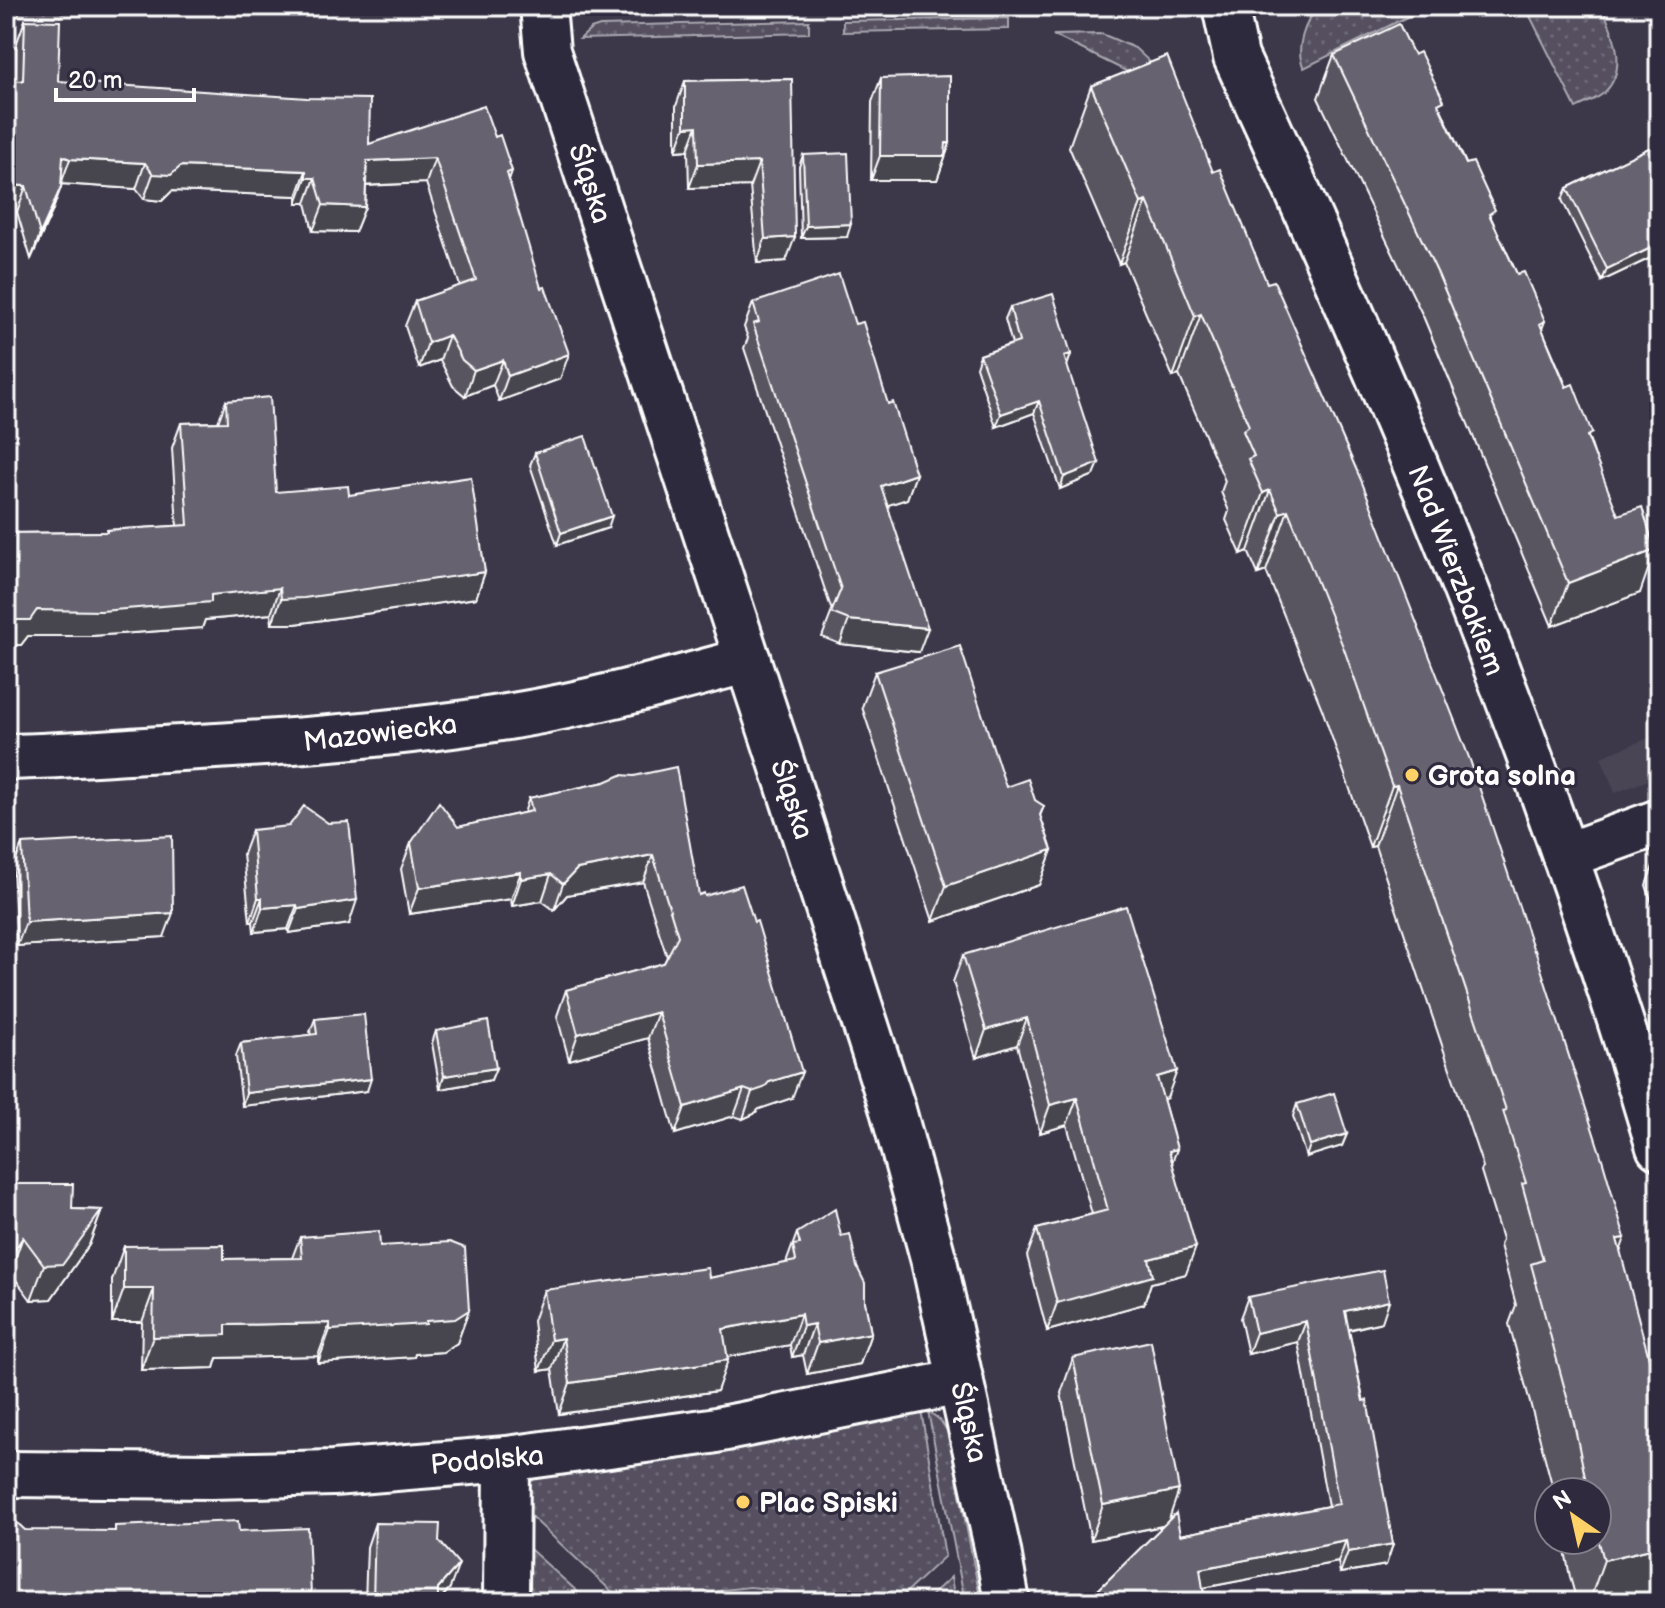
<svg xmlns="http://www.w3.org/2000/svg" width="1665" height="1608" font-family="'Balsamiq Sans',sans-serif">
	<defs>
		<pattern id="grass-dots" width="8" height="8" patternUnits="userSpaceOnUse" patternTransform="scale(2)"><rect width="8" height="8" fill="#555060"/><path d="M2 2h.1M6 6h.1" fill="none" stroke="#6e6a78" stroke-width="1.8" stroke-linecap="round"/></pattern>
	</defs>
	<rect width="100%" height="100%" fill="#3c3749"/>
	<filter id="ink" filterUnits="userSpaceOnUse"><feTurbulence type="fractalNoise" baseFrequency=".0125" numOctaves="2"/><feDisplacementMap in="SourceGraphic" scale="16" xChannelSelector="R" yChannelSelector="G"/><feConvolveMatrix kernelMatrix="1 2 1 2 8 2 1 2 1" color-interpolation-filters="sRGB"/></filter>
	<g filter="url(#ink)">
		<path fill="#494455" d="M1653,736L1659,750V776L1615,793L1601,757Z"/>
		<path fill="url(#grass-dots)" stroke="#aaa8b0" stroke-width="2" d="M6,6L63,7L62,17L6,14Z
			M1319,6H1429L1304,68C1294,49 1305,21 1319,6Z
			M1525,6H1601C1613,30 1629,68 1605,92C1598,99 1585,103 1576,108Z
			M1009,18V29L843,32V21Z
			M809,21V33L580,39L591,29L600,26Z
			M1102,34L1135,48L1151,63L1140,78L1053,35Z
			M921,1410L945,1556L896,1602H819L787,1591L750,1587L723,1590L694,1598L692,1602H623L522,1508L529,1484L538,1475Z
			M928,1411L940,1420L948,1432L981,1602H965Z
			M522,1542L589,1602H521Z
			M951,1577L955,1602H924Z"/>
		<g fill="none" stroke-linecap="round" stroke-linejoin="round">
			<g stroke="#fff" stroke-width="50">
				<path id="street" d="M543,6L547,51L776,746L893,1110L934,1261L998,1551L1007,1602
					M6,757C65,756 123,751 181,748C292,742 403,734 513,716C592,703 670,681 748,660
					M1565,856L1659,822
					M6,1474L210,1476L333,1473L507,1459L711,1431L961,1382
					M506,1602L507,1459"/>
			</g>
			<g stroke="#fff" stroke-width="50">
				<path id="secondary" d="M1225,6L1236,57C1400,410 1549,773 1659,1147"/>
			</g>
			<use href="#street" stroke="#2f2a3d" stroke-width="44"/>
			<use href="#secondary" stroke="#2f2a3d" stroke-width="44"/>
		</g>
		<path fill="#585460" stroke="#fff" stroke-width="2" d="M25,20L58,81L369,144L495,137L512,171L509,180L560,379L499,401L493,385L465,396L453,386L440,360L419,368L405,326L415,301L460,286L426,183L366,186L365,207L355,232L313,231L306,203H297V196L172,191L162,201L144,199L136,189L62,184L52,212L31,259L17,212L15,80L16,45Z
			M1334,55L1441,109L1517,274L1545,321L1542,329L1590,441L1640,593L1552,626L1423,316L1318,98Z
			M1167,56L1620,1251L1659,1602H1577L1570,1577L1563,1540H1597V1492H1554L1509,1324L1516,1305L1500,1245L1502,1239L1481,1171L1483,1167L1375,846L1370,847L1322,709L1266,571L1258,574L1248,551L1241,554L1226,520L1229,511L1221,492L1225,481L1179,375L1173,377L1124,262L1119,264L1069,147L1091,86Z
			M881,78L950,143L937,180H871L872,102Z
			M792,79L786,261L757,263L750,186L689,188L688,150L676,151V106L685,81Z
			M1659,143V254L1602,281L1562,200L1567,188Z
			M803,155L847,237L801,238L799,167Z
			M753,303L855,324L916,474L907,499L888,505L919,652L840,644L822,637L832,611L744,348L748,338L744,327Z
			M1010,307L1071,354L1067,366L1094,475L1060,489L1034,413L996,427L976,367L980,355L1012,344L1005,319Z
			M226,401L276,492L349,495L485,572L476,598L295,624H272L271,614L205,620L202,628L91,636H28L21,645H6V533L106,532L107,530L177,526L172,448L181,423L218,422Z
			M535,453L608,528L557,545L530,465Z
			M875,672L1006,787L1044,806L1040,816L1052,850L1039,885L933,921L862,707Z
			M605,782L699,895L792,1098L759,1109L754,1114L743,1119L734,1116L675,1134L648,1038L569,1060L557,1016L566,990L664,963L667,957L643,882L567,895L554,910L542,901L512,906L511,899L409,914L401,869L411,843L458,827L524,813L529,798Z
			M252,830L349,924L289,933L288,929L254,932L253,922H250L243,854Z
			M22,844L164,937L17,946L13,868Z
			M1659,850V924L1646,885Z
			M963,955L1167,1098L1163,1099L1177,1149L1172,1161L1186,1274L1151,1283L1144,1304L1047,1331L1027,1256L1037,1229L1092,1214L1067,1125L1040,1133L1017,1045L976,1058L953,982Z
			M315,1019L367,1091L242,1106L236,1056L241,1043L311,1035L310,1032Z
			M436,1031L491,1080L440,1089L432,1043Z
			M1297,1104L1347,1134L1342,1146L1306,1157L1293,1116Z
			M6,1184L72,1209L102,1210L89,1245L51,1299L31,1300L10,1272L6,1278Z
			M797,1233L841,1236L865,1302L871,1333L860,1364L807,1374L803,1355L792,1357L790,1345L727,1357L717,1391L559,1414L552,1369L539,1371L533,1321L544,1290L709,1278L786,1263Z
			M300,1237L380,1246L469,1310L457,1343L443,1352L415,1354L414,1357L318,1363V1356L217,1358L214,1368L141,1370L142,1322H112V1280L124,1246L224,1259L292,1258Z
			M1248,1297L1382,1322L1349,1330L1393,1544L1386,1565L1340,1573L1338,1562L1203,1588L1205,1602H1090L1093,1595L1163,1526L1091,1540L1061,1393L1073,1358L1168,1520L1180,1535L1328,1506L1298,1342L1248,1354L1240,1318Z
			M375,1523L439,1541L450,1588L438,1602H365L367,1547Z"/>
		<path fill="#47454e" stroke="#fff" stroke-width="2" d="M697,126L688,150L676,151L685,127Z
			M950,143L937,180H871L880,156Z
			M435,158L426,183L358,186L367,161Z
			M70,159L145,163L136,189L61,184Z
			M759,162L750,186L689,188L698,164Z
			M181,166L306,171L297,196L172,191L162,201L144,199L153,174Z
			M306,178H315L306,203H297Z
			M6,185L26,186L17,212L6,211Z
			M61,187L52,212L31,259L40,234Z
			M1147,201L1124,262L1119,264L1141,203Z
			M323,205L365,207L355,232L313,231Z
			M851,224L847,237L801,238L806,226Z
			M795,237L786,261L757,263L765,239Z
			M1659,244V254L1602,281L1607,269Z
			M1201,314L1179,375L1173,377L1195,316Z
			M449,335L440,360L419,368L428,343Z
			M569,354L560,379L499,401L508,376Z
			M1071,354L1067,366L1064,356Z
			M503,360L493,385L465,396L474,370Z
			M1039,401L1034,413L996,427L1001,414Z
			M1099,463L1094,475L1060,489L1064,477Z
			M916,474L907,499L873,510L881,486Z
			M1270,490L1248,551L1241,554L1263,493Z
			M1288,510L1266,571L1258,574L1280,513Z
			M612,516L608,528L557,545L561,533Z
			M1655,550L1640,593L1552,626L1568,583Z
			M485,572L476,598L295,624H272L281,599Z
			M280,588L271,614L205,620L202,628L91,636H28L21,645H6V638L13,620L37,610Z
			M849,620L928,628L919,652L840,644Z
			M1397,785L1375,846L1370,847L1392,786Z
			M1052,850L1039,885L933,921L946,886Z
			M653,855L643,882L567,895L554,910L563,884L577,869Z
			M521,872L511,899L409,914L419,888Z
			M551,874L542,901L512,906L521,879Z
			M258,898H262L253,922H250Z
			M357,900L349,924L289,933L298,909Z
			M297,905L288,929L254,932L262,908Z
			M173,913L164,937L17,946L26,922Z
			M658,1012L648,1038L569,1060L578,1034Z
			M1027,1018L1017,1045L976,1058L986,1030Z
			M496,1068L491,1080L440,1089L444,1076Z
			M1177,1071L1167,1098L1147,1104L1157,1077Z
			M802,1072L792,1098L759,1109L754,1114L743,1119L752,1092L769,1082Z
			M371,1079L367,1091L242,1106L246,1093Z
			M744,1089L734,1116L675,1134L685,1107Z
			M1077,1098L1067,1125L1040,1133L1050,1105Z
			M1347,1134L1342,1146L1306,1157L1310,1145Z
			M1177,1149L1167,1176L1169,1151Z
			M102,1210L89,1245L51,1299L31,1300L44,1265Z
			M23,1237L10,1272L6,1278V1263Z
			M1625,1238L1603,1298L1617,1239Z
			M1196,1247L1186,1274L1151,1283L1144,1304L1047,1331L1057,1303L1149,1259Z
			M124,1289H154L142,1322H112Z
			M1389,1301L1382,1322L1337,1332L1345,1311Z
			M469,1310L457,1343L443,1352L415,1354L414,1357L318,1363L330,1330L426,1321Z
			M801,1314L790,1345L712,1360L723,1329Z
			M1306,1321L1298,1342L1248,1354L1256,1333Z
			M330,1323L318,1356L217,1358L214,1368L141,1370L153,1337L226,1325Z
			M814,1324L803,1355L792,1357L803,1326Z
			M871,1333L860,1364L807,1374L818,1343Z
			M563,1338L552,1369L539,1371L551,1340Z
			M728,1360L717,1391L559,1414L570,1383Z
			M1179,1490L1167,1525L1091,1540L1103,1505Z
			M1346,1540L1338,1562L1192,1590L1200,1569Z
			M1393,1544L1386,1565L1340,1573L1348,1552Z
			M1659,1547V1602H1589L1604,1560Z
			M459,1564L450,1588L438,1602V1588Z
			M311,1595L308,1602H163Z"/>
		<path fill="#666270" stroke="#fff" stroke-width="2" d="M25,20L60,21L58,81L307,98L370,99L369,144L484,106L495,137L500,135L512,171L507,173L541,288L545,287L569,354L508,376L503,360L474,370L462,360L449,335L428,343L415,301L476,280L435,158L367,161L365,207L323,205L315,178H306V171L181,166L171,175L153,174L145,163L70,159L63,156L61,187L40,234L26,186L6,185V80L23,81Z
			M1399,24L1414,55L1420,52L1444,101L1438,104L1466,164L1473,162L1495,210L1489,214L1517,274L1524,272L1545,321L1540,324L1566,387L1573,384L1592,433L1587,436L1618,515L1642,507L1655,550L1568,583L1438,274L1334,55Z
			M1167,56L1213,172L1220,169L1267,283L1274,281L1361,480L1470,760L1534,951L1535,950L1603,1162L1625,1238L1617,1239L1659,1395V1547L1604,1560L1597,1535V1492H1588L1574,1423L1531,1264L1543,1260L1522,1184L1526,1183L1503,1111L1506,1110L1397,785L1392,786L1344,649L1288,510L1280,513L1270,490L1263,493L1248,459L1254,456L1243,431L1249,426L1201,314L1195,316L1147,201L1141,203L1091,86Z
			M950,76V143H946L945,156H880L881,78Z
			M792,79L795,237L765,239L759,162L698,164L697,126L685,127V81Z
			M1659,143V244L1607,269L1567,188Z
			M848,153L851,224L806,226L803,155Z
			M839,274L855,324L863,322L888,404L893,402L916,474L881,486L928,628L849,620L831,613L841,589L753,324L759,322L753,303Z
			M1053,294L1071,354L1064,356L1099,463L1064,477L1039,401L1001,414L980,355L1019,342L1010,307Z
			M270,397L276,492L348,486L349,495L471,477L485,572L304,598L281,599L280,588L211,595V602L101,611L37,610L30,620H13L6,614V533L107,532V530L188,525L181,423L227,422L226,401Z
			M585,436L612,516L561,533L535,453Z
			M960,646L1006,787L1028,779L1035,800L1044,806L1040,815L1052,850L946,886L875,672Z
			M676,767L699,895L704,893L705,896L742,885L754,922L757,921L802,1072L769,1082L764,1088L752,1092L744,1089L685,1107L658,1012L578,1034L566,990L664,963L678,936L653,855L577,869L563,884L551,874L521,879V872L419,888L411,843L439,802L458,827L532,811L529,798L605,782L621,775L634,776Z
			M304,806L328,823L349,822L357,900L298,909L297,905L262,908V898H258L252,830L289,826Z
			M172,836L173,913L26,922L22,844Z
			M1126,906L1177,1071L1157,1077L1177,1149L1169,1151L1196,1247L1149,1259L1153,1276L1057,1303L1037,1229L1108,1210L1077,1098L1050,1105L1027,1018L986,1030L963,955Z
			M364,1014L371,1079L246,1093L241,1043L317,1034L315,1019Z
			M488,1021L496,1068L444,1076L436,1031Z
			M1334,1093L1347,1134L1310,1145L1297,1104Z
			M6,1184H73L72,1209L102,1210L63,1264L44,1265L23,1237L6,1263Z
			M835,1209L841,1236L850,1234L857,1267L865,1283V1302L871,1333L818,1343L814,1324L803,1326L801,1314L723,1329L728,1360L570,1383L563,1338L551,1340L544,1290L708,1268L709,1278L796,1261L793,1245L800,1244L797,1233Z
			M379,1231L380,1246L450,1242L465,1248L469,1310L455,1319L426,1321V1324L330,1330V1323L226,1325V1335L153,1337L154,1289H124V1246L224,1245V1259L302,1258L300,1237Z
			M1383,1270L1389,1301L1345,1311L1363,1401L1367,1400L1393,1544L1348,1552L1346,1540L1200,1569L1205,1602H1104L1093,1595L1176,1513L1180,1535L1339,1504L1306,1321L1256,1333L1248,1297Z
			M1151,1341L1179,1490L1103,1505L1073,1358Z
			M6,1517L12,1518L25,1530L115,1531V1526L238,1521L239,1531L308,1528L311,1595L163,1602H6Z
			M375,1523L440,1524L439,1541L459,1564L438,1588V1602H373Z"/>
	</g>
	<g fill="#ffd166" stroke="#2f2a3d" stroke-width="3">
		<circle cx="1412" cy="775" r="8"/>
		<circle cx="743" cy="1502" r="8"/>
	</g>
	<g text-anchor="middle" stroke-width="6" stroke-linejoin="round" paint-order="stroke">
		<g font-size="28" fill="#fff" stroke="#2f2a3d">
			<text transform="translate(591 183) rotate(72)" y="10">Śląska</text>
			<text transform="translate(1457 570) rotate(69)" y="10">Nad Wierzbakiem</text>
			<text transform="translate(380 732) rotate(-7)" y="10">Mazowiecka</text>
			<text transform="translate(793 799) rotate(72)" y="10">Śląska</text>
			<text transform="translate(970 1422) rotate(77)" y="10">Śląska</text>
			<text transform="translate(487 1459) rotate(-5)" y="10">Podolska</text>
		</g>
		<g font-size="28" font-weight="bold" fill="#fff" stroke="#2f2a3d" text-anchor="start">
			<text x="1428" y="785">Grota solna</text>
			<text x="759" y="1512">Plac Spiski</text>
		</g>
	</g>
	<rect width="1665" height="1608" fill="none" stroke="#2f2a3d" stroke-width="32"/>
	<rect x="16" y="16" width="1633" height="1576" fill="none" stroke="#fff" stroke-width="3" filter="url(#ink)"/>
	<g transform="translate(1573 1516) rotate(326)"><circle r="38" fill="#2f2a3d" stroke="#827f8b" stroke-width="2"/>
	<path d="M0-6L14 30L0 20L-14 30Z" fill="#ffd166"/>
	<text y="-12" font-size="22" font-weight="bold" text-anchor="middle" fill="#ffffff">N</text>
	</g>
	<path d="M56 88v12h138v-12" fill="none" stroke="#ffffff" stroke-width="4"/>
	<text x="68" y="88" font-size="24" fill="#ffffff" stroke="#2f2a3d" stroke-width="6" paint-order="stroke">20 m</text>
</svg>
